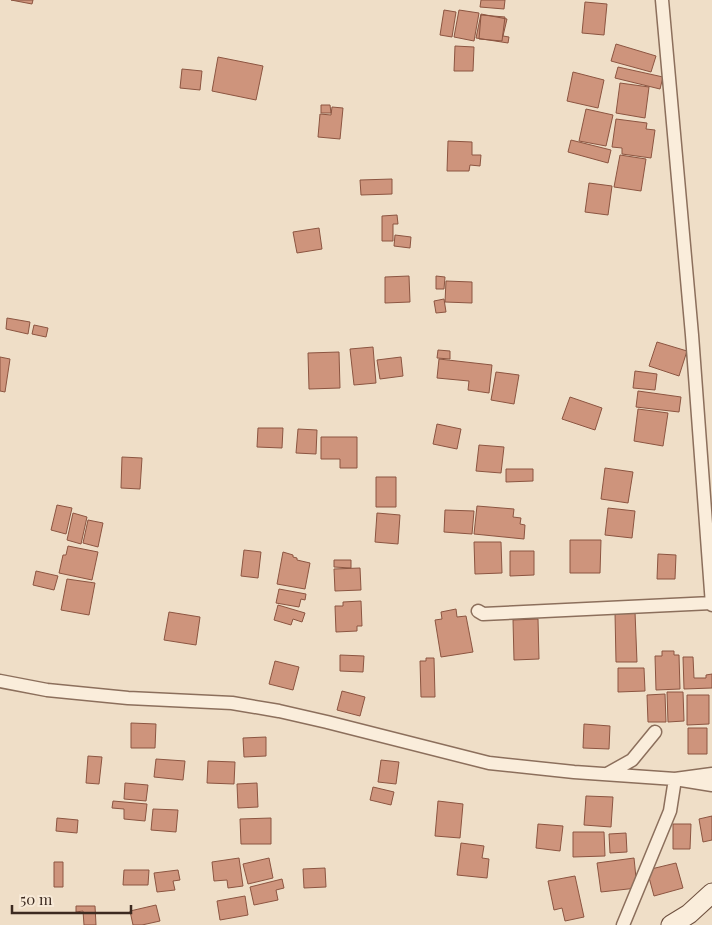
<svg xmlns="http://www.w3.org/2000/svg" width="712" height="925" font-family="'Playfair Display',serif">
	<rect width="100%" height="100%" fill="#efdec7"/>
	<path fill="#ce947c" stroke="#8c5541" d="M11,0H33L32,4Z
		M481,0H505L504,9L480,7Z
		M585,2L607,4L604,35L582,33Z
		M444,10L456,12L452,37L440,35Z
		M459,10L479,13L474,41L454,37Z
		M481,14L507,19L503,36L509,37L508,43L476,38Z
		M481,15L505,17L502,41L479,39Z
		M616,44L656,56L651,72L611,61Z
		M455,46L474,47L473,71H454Z
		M218,57L263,66L256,100L212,91Z
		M618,67L663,77L660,89L615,78Z
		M182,69L202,71L200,90L180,88Z
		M573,72L604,80L598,108L567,101Z
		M620,83L649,87L645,118L616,113Z
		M321,105H330L331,113H321Z
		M332,107L343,108L340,139L318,137L320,114L331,115Z
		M586,109L613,115L606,146L579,141Z
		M616,119L647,123L646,129L655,130L651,158L622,154V148L612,147Z
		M571,140L611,150L608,163L568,152Z
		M448,141L472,142V155H481L480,166L470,165L469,171H447Z
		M620,155L646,159L641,191L614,187Z
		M392,179V194L361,195L360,180Z
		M589,183L612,186L608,215L585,212Z
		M397,215L398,224H393V241H382V216Z
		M319,228L322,249L297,253L293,232Z
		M395,235L411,237L410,248L394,246Z
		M409,276L410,302L385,303V277Z
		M436,276L445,277L444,289H436Z
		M446,281L472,282V303L445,302Z
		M444,299L446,312L436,313L434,301Z
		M7,318L30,322L28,334L6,329Z
		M34,325L48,328L46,337L32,334Z
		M657,342L687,351L679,376L649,366Z
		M373,347L376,383L354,385L350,349Z
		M438,350L450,351V359L437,358Z
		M339,352L340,388L309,389L308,353Z
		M0,357L10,359L5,392L0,391Z
		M401,357L403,376L380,379L377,360Z
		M439,359L492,365L489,393L468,390L469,381L437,378Z
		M635,371L657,374L655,390L633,388Z
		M496,372L519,375L514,404L491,400Z
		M638,391L681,397L679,412L636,407Z
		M570,397L602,408L595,430L562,419Z
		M638,409L668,413L663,446L634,441Z
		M437,424L461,429L457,449L433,444Z
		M258,428H283L282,448L257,447Z
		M298,429L317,430L316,454L296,453Z
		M321,437H357V468H340V459H321Z
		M479,445L504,447L501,473L476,471Z
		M122,457L142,458L140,489L121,488Z
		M605,468L633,472L628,503L601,499Z
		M506,469H533V481L506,482Z
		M376,477H396V507H376Z
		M57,505L72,508L66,534L51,530Z
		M477,506L514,509L513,517L521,518L520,524L525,525L524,539L474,534Z
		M608,508L635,511L632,538L605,535Z
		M445,510L474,511L472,534L444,532Z
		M73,513L87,517L81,544L67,540Z
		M377,513L400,515L398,544L375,542Z
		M88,520L103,523L98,547L83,543Z
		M570,540H601L600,573H570Z
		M474,542H501L502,573L475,574Z
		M68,546L98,552L92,580L59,573L63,555H66Z
		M244,550L261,552L258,578L241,576Z
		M510,551H534V575L510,576Z
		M283,552L293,555V557L297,558V560L310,563L305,589L277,584Z
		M658,554L676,555L675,579H657Z
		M334,560H351V568L334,567Z
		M360,568L361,590L335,591L334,569Z
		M36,571L58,576L54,590L33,585Z
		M67,579L95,583L89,615L61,610Z
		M279,589L306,594L305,600L301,599L299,607L276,603Z
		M361,601L362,626H357V631L336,632L335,606H343V602Z
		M278,605L305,613L302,622L293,619L291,625L274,620Z
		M456,609L457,617L466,616L473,652L441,657L435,620L442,619L441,612Z
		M169,612L200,617L196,645L164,640Z
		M635,612L637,662H616L615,613Z
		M538,619L539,659L514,660L513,620Z
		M662,651H674V655H679L680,689L656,690L655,656H662Z
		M340,655L364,656L363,672L340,671Z
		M683,657H693L694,678H706V675L712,674V688L684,689Z
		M426,658H434L435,697H421L420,661H426Z
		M275,661L299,667L293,690L269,684Z
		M618,668H644L645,691L618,692Z
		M342,691L365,697L360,716L337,710Z
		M667,692H683L684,721L668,722Z
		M665,694L666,722H648L647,695Z
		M687,695H709V724L687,725Z
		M131,723L156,724L155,748H131Z
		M584,724L610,726L609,749L583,748Z
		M688,728H707V754H688Z
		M266,737V756L244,757L243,738Z
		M88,756L102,757L99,784L86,783Z
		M156,759L185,761L183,780L154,777Z
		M381,760L399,762L396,784L378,782Z
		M208,761L235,762L234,784L207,783Z
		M125,783L148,785L146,801L124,799Z
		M257,783L258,807L238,808L237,784Z
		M373,787L394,792L391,805L370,800Z
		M586,796L613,797L611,827L584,825Z
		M113,801L147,804L145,821L124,819V809L112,808Z
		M438,801L463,804L460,838L435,836Z
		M153,809L178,810L176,832L151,830Z
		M712,816V840L703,842L699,819Z
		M57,818L78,820L77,833L56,831Z
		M271,818V844H241L240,819Z
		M538,824L563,826L560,851L536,848Z
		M673,824H691L690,849H673Z
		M573,832H604L605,856L573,857Z
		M626,833L627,852L610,853L609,834Z
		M461,843L484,846L482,858L489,859L487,878L457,875Z
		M239,858L243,886L228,888L227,880L214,881L212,862Z
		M269,858L273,878L248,884L243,864Z
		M634,858L637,888L601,892L597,863Z
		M54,862H63V887H54Z
		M676,863L683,888L654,896L647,870Z
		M325,868L326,887L304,888L303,869Z
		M124,870H149L148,885H123Z
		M178,870L180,880L173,881L175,890L157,892L154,873Z
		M575,876L584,917L565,921L562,908L554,910L548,881Z
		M282,879L284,888L276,890L278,900L254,905L250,887Z
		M245,896L248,915L220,920L217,901Z
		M156,905L160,921L142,925H133L130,911Z
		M76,906H95L96,925H84L83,911L76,912Z"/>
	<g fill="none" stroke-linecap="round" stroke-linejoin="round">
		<g stroke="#8c6f5c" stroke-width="15">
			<path id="street" d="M662,0L692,335L712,605
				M478,611L483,614L712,603
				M0,681L47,690L128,698L232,703L279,711L327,722L489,763L574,772L675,779L712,785
				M607,774L632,760L655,732
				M623,925L670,811L675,779L712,774"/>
		</g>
		<g stroke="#6e503f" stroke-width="21">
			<path id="secondary" d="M671,925L689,914L712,893"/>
		</g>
		<use href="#street" stroke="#faeddb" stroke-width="12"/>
		<use href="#secondary" stroke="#faeddb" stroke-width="19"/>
	</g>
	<path d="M12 905v8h119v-8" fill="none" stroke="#3c2a20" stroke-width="2.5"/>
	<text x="20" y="905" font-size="15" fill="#3c2a20" stroke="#f7e9d7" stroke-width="4" paint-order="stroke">50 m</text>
</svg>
